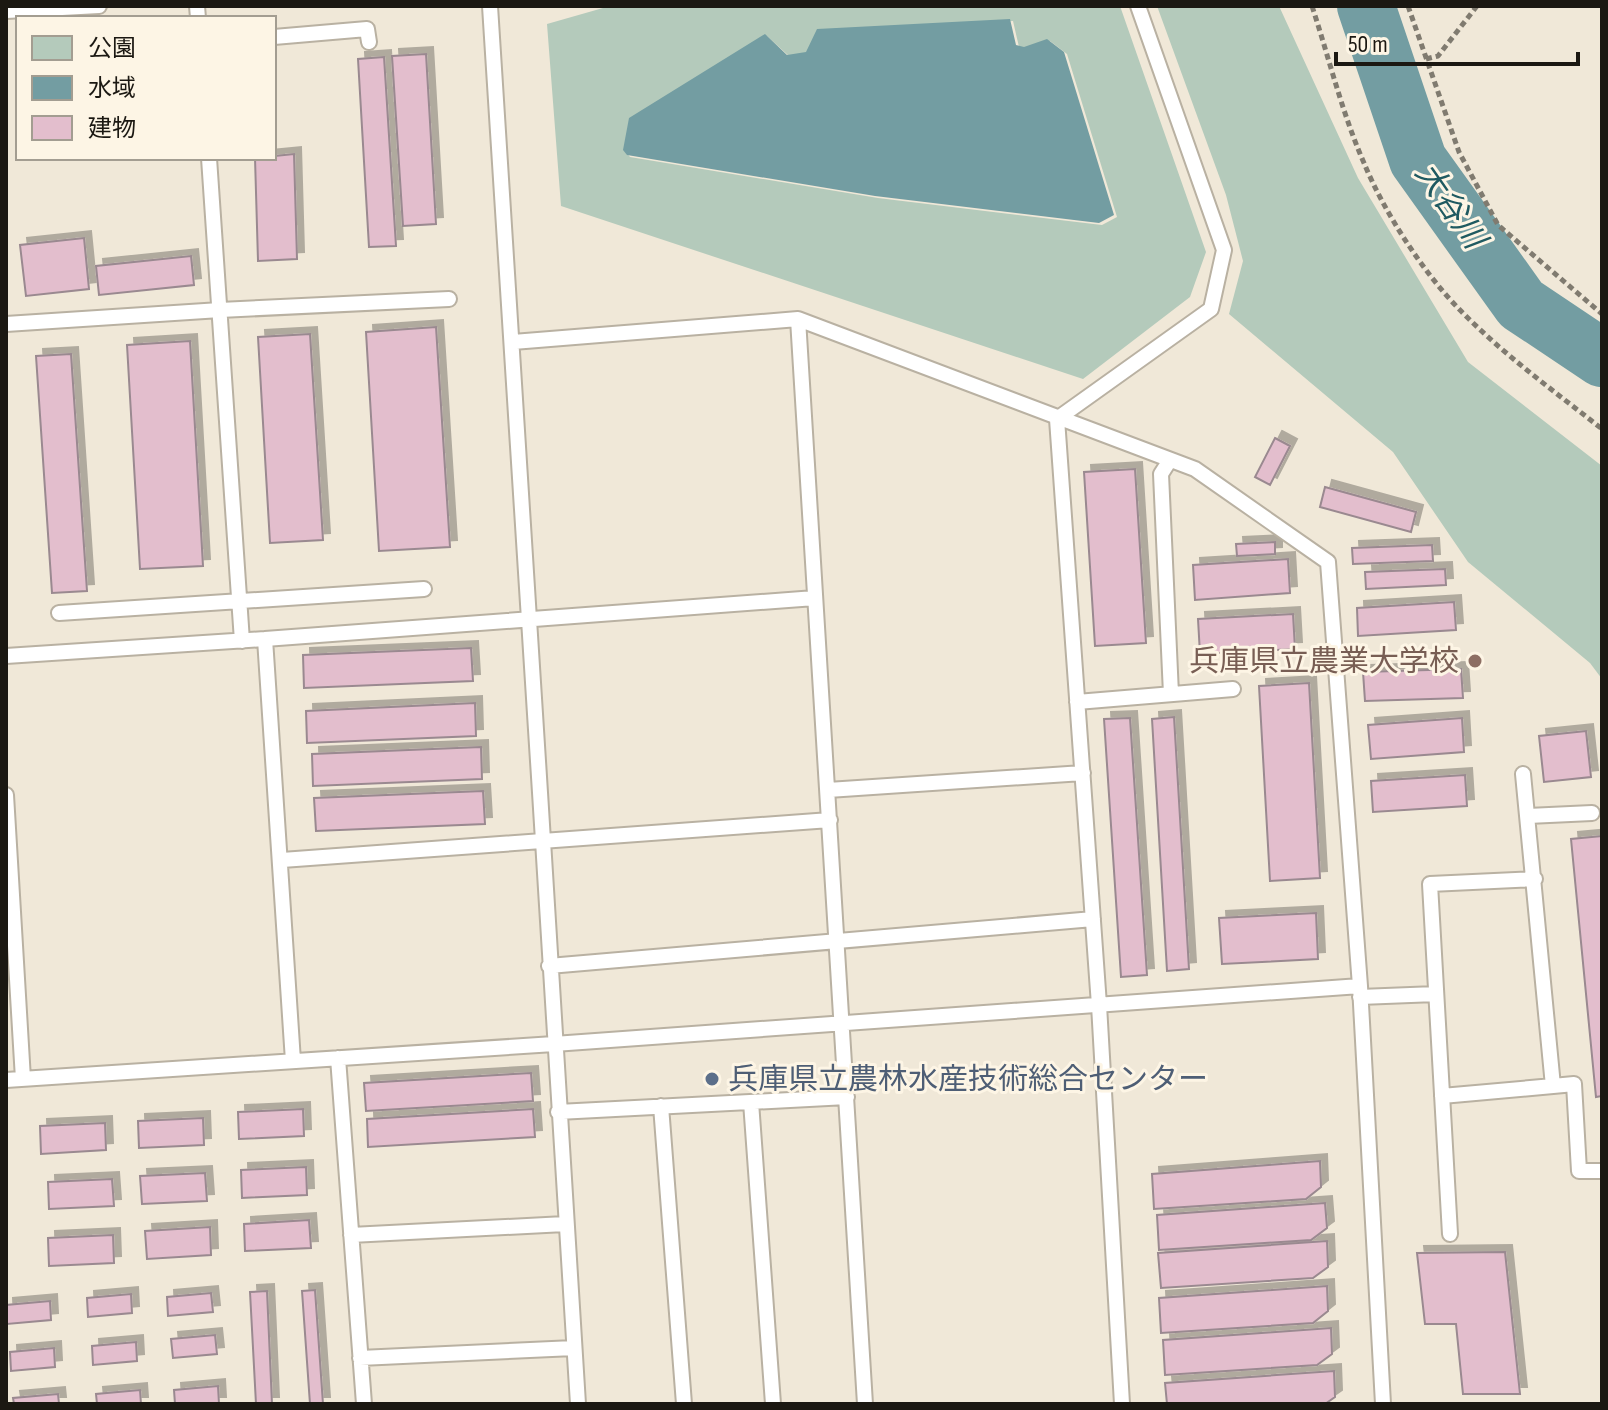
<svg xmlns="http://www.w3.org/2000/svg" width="1608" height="1410" font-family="'Sofia Sans Condensed','Noto Sans JP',sans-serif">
	<defs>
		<filter id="shadow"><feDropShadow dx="7" dy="-7" stdDeviation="0" flood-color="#0004"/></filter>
	</defs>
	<rect width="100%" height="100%" fill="#f0e8d8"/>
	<path fill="#b4cabb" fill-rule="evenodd" d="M610,6H1120L1206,252L1190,297L1083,379L561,206L547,24ZM1013,21L1019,47L1027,49L1050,41L1067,54L1117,217L1102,225L878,198L630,157L626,152L632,120L767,36L790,57L810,55L821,31Z
		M1157,6H1279L1358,178L1468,362L1602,466V679L1590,663L1468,562L1393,452L1229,314L1243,261L1226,195Z"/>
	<path fill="#739da2" d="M1010,19L1016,45L1024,47L1047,39L1064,52L1114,215L1099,223L875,196L627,155L623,150L629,118L765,34L787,55L806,52L817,29Z"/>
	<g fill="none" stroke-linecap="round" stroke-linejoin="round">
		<path stroke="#739da2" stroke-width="58" d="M1366,6L1418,160L1521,304L1602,358"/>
	</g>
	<path fill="#e3becd" stroke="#9a8990" stroke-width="2" filter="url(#shadow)" d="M426,54L436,224L403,226L392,56Z
		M384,57L396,246L369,247L358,59Z
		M294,154L297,259L258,261L255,158Z
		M84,238L89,289L26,296L20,245Z
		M191,256L194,285L99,295L96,266Z
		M436,327L450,547L379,551L366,332Z
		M310,334L323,540L270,543L258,337Z
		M190,341L203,566L140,569L127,345Z
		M71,354L87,591L52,593L36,356Z
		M1275,438L1290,446L1270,485L1255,477Z
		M1135,469L1146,643L1095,646L1084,472Z
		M1325,487L1416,512L1411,532L1320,507Z
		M1275,542V554L1237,556L1236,544Z
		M1432,545L1433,561L1353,564L1352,548Z
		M1288,559L1290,593L1195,600L1193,565Z
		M1445,569L1446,585L1366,589L1365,572Z
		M1454,602L1456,630L1358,636L1357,608Z
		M1293,614L1295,649L1200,654L1198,619Z
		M471,648L473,681L304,688L303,655Z
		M1461,669L1463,698L1365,701L1363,672Z
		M1309,683L1320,878L1270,881L1259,686Z
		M475,703L476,736L307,743L306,711Z
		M1174,717L1189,969L1167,971L1152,719Z
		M1130,718L1147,975L1121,977L1104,719Z
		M1462,718L1464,752L1371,759L1368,725Z
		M1586,731L1591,777L1544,782L1539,736Z
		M481,747L482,779L313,786L312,754Z
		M1465,775L1467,806L1373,812L1371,781Z
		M483,791L485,824L316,831L314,798Z
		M1602,836V1096L1596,1097L1571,839Z
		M1316,913L1318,959L1222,964L1219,918Z
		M531,1073L533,1101L366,1111L364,1083Z
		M303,1109L304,1136L239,1139L238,1112Z
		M533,1109L535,1137L368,1147L367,1119Z
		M203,1118L204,1145L139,1148L138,1121Z
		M105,1123L106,1150L41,1154L40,1126Z
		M1320,1161L1321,1187L1306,1199L1154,1209L1152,1174Z
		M306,1167L307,1195L242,1198L241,1170Z
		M205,1173L207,1201L142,1204L140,1176Z
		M112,1179L114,1206L49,1209L48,1182Z
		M1325,1203L1327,1228L1311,1240L1159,1250L1157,1215Z
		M309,1220L311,1248L245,1251L244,1224Z
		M210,1227L211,1255L147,1259L145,1231Z
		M113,1235L114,1263L49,1266L48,1238Z
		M1327,1241L1328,1267L1313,1278L1161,1288L1158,1253Z
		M1505,1252L1520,1394H1463L1456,1324H1425L1417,1253Z
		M1327,1286L1328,1311L1313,1323L1161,1333L1159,1298Z
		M315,1290L323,1404H310L302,1291Z
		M267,1291L272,1404H256L250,1292Z
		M211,1293L213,1312L168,1316L167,1297Z
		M131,1294L132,1313L88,1317L87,1298Z
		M50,1301L51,1320L7,1324L6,1305Z
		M1331,1328L1332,1354L1317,1365L1165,1375L1163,1340Z
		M215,1335L217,1354L173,1358L171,1339Z
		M136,1342L137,1361L93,1365L92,1346Z
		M54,1348L55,1367L11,1371L10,1352Z
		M1334,1371L1335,1397L1325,1404H1167L1165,1383Z
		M218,1386L219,1404H175L174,1390Z
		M140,1390L141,1404H97L96,1394Z
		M58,1394L59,1404H14L13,1398Z"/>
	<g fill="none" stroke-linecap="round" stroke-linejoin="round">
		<g stroke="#b9b1a2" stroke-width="18">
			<path id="service" d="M197,6L198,18
				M490,6C523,472 547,938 578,1404
				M6,11L99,6
				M274,37L367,29L369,42
				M209,158L242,641
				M798,319L865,1404
				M6,324L220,310L449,299
				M513,342L798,319L1195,469L1328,562L1360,986L1383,1404
				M1170,460L1161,474L1171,694
				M59,613L424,589
				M265,639L293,1061
				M6,656L265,639L815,598
				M1077,702L1233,689
				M828,790L1083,773
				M6,795L23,1079
				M1528,816L1592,813
				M282,860L830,820
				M549,966L1093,919
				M1360,997L1436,994
				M338,1058L364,1404
				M6,1080L554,1044L1360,986
				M1553,1086L1574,1084L1579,1171H1602
				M1442,1096L1553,1086L1523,774
				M751,1102L773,1404
				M661,1106L684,1404
				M558,1112L847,1097
				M1450,1234L1430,884L1535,879
				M351,1235L565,1224
				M360,1358L574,1348
				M1122,1404L1099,1005L1057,419L1211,309L1224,250L1138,6"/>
		</g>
		<path stroke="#807b70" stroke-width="5" stroke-dasharray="6 4" stroke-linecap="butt" d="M1312,6C1329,58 1342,113 1364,163C1384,212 1424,274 1461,311C1504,355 1554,391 1602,429
			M1408,6L1459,152L1498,225L1602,314
			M1426,59L1438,56L1477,6"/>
		<use href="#service" stroke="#fff" stroke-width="14"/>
	</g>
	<circle fill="#8d6e63" stroke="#fdf5e5" stroke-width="3" cx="1475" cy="661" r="8"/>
	<circle fill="#5c6f8a" stroke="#fdf5e5" stroke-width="3" cx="712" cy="1079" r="8"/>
	<g text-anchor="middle" stroke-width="6" stroke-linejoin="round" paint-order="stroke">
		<g font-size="30" fill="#785e54" stroke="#fdf5e5" text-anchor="end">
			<text x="1459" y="671">兵庫県立農業大学校</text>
		</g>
		<g font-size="30" fill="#4e5e75" stroke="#fdf5e5" text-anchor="start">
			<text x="728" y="1089">兵庫県立農林水産技術総合センター</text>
		</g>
		<g font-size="32" font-style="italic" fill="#1f5a61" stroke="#fdf5e5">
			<text transform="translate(1451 205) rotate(55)" y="11">大谷川</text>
		</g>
	</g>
	<rect width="1608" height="1410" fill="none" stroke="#1b1812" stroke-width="16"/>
	<rect x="16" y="16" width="260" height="144" fill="#fdf5e5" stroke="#a39d91" stroke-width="2"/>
	<rect x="32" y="36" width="40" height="24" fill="#b4cabb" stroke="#a39d91" stroke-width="2"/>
	<text x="88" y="56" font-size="24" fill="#1b1812">公園</text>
	<rect x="32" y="76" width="40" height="24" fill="#739da2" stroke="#a39d91" stroke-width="2"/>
	<text x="88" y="96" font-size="24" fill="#1b1812">水域</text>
	<rect x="32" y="116" width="40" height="24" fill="#e3becd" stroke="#a39d91" stroke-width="2"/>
	<text x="88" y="136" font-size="24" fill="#1b1812">建物</text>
	<path d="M1336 52v12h242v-12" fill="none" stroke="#1b1812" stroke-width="4"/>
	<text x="1348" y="52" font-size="24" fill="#1b1812" stroke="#fdf5e5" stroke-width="6" paint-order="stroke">50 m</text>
</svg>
